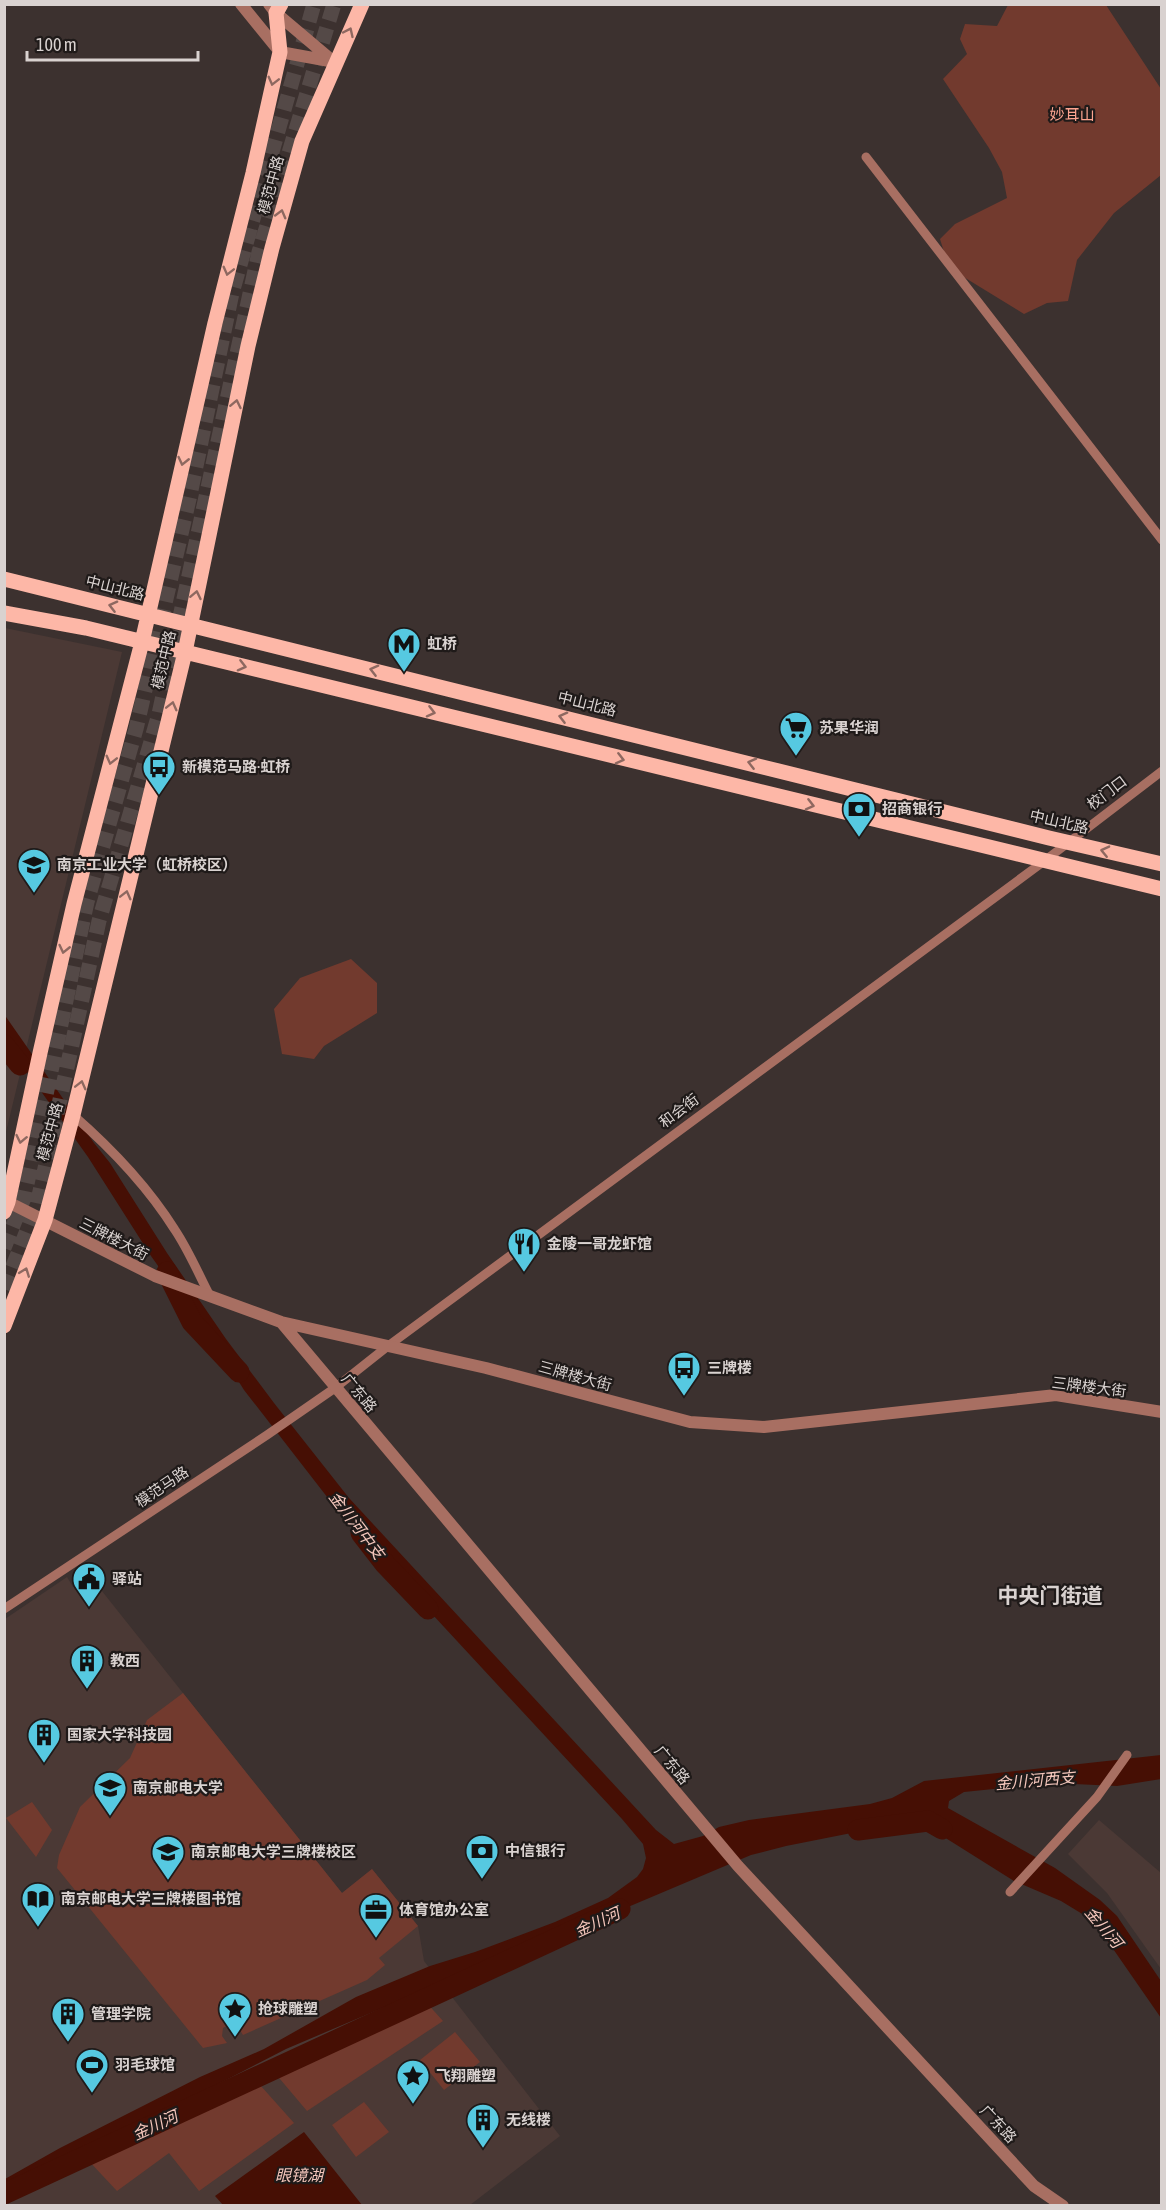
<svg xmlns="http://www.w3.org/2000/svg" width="1166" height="2210" font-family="'Asap Condensed','Noto Sans SC',sans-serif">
	<rect width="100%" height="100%" fill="#3c312f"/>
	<path fill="#4b3935" d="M5,628L122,652L5,1136Z
		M90,1576L342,1893L372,1869L418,1926L424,1961L560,2136L470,2205L5,2206V1619L67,1577L73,1587Z
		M1099,1820L1161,1873V1969L1107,1893L1068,1854Z"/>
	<path fill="#723a2e" d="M1008,5H1106L1161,89V175L1114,213L1077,260L1068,301L1047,303L1024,314L949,268L940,239L955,224L1007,198L1002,172L989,148L943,79L967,54L960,39L965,24L997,26Z
		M351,959L377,983V1013L324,1046L314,1059L282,1054L274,1009L300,978Z
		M183,1693L342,1893L372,1869L418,1926L379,1958L385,1965L367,1980L243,2035L238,2027L230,2024L223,2028L222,2036L227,2043L203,2048L57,1868L59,1855L80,1807L130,1758L147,1720Z
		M32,1802L52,1830L36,1857L6,1818Z
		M425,2001L443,2021L307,2111L269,2066Z
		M455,2032L480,2062L444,2090L420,2060Z
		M252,2076L294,2123L199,2191L169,2153L117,2191L87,2159Z
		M364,2102L389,2132L356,2157L332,2125Z"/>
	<path fill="#460f04" d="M4,1014L94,1143L110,1163L167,1253L226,1339L274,1403L349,1498L656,1830L674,1844L703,1836L719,1827L749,1820L870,1804L892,1798L924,1781L1161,1755V1779L1117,1786L1053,1783L964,1792L949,1801L948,1808L1055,1868L1100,1900L1117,1916L1161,1981V2018L1100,1930L1084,1915L1061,1901L1014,1881L944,1837L912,1821L786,1846L751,1855L583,1926L528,1946L286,2049L5,2194V2179L60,2148L200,2077L264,2049L356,1997L430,1966L475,1952L555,1922L608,1898L637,1877L643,1869L646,1858L643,1844L622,1819L420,1601L331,1502L244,1390L224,1358L151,1256L88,1157L5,1041Z
		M304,2132L362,2205H223L215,2196Z"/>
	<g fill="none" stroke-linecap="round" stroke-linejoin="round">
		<path stroke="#460f04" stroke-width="21" d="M4,1045L20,1065
			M167,1272L192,1322L239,1372
			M361,1533L385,1564L428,1609
			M858,1830L928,1821L942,1829
			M4,2194L620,1909"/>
		<path stroke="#544947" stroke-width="15" stroke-dasharray="15 8" stroke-linecap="butt" d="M4,1248L24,1198L87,902L136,729L190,495L232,293L314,4
			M4,1289L37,1205L99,921L159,714L259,252L334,4"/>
		<path stroke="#a86f62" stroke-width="9" d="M866,157L1162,540
			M73,1115C112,1149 148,1187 175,1230C189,1251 199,1275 210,1296
			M4,1609L267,1435L335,1388L388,1346L1043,862L1162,771
			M1010,1892L1097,1797L1127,1755"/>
		<path stroke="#a86f62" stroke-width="12" d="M241,4L280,52L335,62
			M269,4L276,13L334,62
			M4,1200L155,1276L281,1322L486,1368L690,1422L764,1427L1056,1395L1162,1412
			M281,1322L738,1866L1034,2186L1063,2206"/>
		<path stroke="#fdb7a7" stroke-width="15" d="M4,579L1049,838L1162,864
			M4,613L86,628L1162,889
			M4,1212L8,1202L40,1053L74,904L142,642L215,323L253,173L280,52L276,13L281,4
			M4,1326L45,1220L73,1115L185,652L248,346L272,248L302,141L362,4"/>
	</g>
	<defs><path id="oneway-chevron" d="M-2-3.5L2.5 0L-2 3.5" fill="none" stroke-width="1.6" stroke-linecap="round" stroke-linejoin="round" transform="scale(1.5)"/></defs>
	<g stroke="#8e6860">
		<use href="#oneway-chevron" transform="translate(349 32) rotate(-65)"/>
		<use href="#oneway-chevron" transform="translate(273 81) rotate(104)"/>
		<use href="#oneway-chevron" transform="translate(281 214) rotate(-75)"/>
		<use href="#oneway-chevron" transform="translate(228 271) rotate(104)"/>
		<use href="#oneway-chevron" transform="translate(236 404) rotate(-78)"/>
		<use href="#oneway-chevron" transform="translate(183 461) rotate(103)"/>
		<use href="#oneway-chevron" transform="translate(196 595) rotate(-78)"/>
		<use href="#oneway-chevron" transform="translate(113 606) rotate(-166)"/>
		<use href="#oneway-chevron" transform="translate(242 666) rotate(14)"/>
		<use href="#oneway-chevron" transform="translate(374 670) rotate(-166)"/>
		<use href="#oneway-chevron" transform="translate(172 706) rotate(-76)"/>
		<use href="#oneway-chevron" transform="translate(431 712) rotate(14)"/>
		<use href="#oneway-chevron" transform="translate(563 717) rotate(-166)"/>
		<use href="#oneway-chevron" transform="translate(620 759) rotate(14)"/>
		<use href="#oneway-chevron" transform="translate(111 760) rotate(104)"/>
		<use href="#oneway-chevron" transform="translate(752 763) rotate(-166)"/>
		<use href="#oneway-chevron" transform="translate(810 805) rotate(14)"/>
		<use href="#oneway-chevron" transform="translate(1105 851) rotate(-167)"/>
		<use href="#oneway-chevron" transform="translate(126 895) rotate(-76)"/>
		<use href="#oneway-chevron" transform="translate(64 949) rotate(103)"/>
		<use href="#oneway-chevron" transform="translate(81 1085) rotate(-76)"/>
		<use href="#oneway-chevron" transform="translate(21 1139) rotate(102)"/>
		<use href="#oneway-chevron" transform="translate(25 1272) rotate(-69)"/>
	</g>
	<defs>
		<g id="metro-pin" transform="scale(1.725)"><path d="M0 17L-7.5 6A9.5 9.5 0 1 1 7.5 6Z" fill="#56c9e1" stroke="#1f1a19"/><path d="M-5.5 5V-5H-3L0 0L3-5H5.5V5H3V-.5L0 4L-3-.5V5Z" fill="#111"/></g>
		<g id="supermarket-pin" transform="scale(1.725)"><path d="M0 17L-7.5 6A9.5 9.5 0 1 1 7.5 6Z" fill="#56c9e1" stroke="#1f1a19"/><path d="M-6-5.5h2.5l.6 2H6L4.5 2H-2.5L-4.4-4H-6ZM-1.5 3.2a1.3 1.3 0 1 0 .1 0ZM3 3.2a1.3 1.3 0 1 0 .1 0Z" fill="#111"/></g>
		<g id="bus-pin" transform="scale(1.725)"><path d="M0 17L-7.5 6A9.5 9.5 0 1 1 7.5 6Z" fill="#56c9e1" stroke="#1f1a19"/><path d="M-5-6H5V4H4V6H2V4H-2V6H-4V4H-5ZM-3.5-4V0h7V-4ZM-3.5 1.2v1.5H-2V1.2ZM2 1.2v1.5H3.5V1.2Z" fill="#111"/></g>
		<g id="bank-pin" transform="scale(1.725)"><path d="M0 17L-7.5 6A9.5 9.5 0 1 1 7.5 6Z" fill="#56c9e1" stroke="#1f1a19"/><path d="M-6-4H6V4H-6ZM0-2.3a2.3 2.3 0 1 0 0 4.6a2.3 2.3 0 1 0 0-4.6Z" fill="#111"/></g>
		<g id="university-pin" transform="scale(1.725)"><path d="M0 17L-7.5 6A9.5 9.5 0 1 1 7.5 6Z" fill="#56c9e1" stroke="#1f1a19"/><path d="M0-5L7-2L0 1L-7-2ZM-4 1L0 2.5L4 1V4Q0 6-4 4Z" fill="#111"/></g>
		<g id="restaurant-pin" transform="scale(1.725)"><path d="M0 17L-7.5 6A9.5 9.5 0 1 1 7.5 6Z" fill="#56c9e1" stroke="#1f1a19"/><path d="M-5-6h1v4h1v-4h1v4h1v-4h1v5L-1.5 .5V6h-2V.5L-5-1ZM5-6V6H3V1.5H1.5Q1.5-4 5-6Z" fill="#111"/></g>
		<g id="civic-pin" transform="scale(1.725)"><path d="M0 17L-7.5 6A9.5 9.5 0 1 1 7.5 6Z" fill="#56c9e1" stroke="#1f1a19"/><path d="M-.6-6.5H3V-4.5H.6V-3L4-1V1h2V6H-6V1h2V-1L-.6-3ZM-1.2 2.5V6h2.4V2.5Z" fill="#111"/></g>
		<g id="building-pin" transform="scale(1.725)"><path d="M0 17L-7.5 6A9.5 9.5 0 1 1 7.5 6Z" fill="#56c9e1" stroke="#1f1a19"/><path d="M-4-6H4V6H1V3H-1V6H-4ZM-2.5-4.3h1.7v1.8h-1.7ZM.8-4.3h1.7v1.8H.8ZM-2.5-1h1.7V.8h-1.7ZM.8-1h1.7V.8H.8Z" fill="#111"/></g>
		<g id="library-pin" transform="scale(1.725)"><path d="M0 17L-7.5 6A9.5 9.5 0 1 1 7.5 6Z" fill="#56c9e1" stroke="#1f1a19"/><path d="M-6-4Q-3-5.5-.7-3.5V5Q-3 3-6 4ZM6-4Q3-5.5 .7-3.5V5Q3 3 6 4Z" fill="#111"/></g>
		<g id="office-pin" transform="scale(1.725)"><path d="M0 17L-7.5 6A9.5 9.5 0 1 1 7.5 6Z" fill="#56c9e1" stroke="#1f1a19"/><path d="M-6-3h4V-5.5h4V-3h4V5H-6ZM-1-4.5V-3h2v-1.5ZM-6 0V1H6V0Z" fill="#111"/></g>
		<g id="sight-pin" transform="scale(1.725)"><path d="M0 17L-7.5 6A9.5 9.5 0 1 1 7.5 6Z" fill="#56c9e1" stroke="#1f1a19"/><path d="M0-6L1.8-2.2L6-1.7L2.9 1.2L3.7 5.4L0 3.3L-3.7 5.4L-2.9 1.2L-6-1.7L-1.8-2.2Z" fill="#111"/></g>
		<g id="stadium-pin" transform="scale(1.725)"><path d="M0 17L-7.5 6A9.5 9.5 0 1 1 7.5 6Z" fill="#56c9e1" stroke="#1f1a19"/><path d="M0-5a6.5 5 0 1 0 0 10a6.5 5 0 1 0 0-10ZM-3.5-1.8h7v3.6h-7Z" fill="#111"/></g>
	</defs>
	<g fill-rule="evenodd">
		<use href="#metro-pin" x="404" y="644"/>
		<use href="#supermarket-pin" x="796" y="728"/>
		<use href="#bus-pin" x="159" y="767"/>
		<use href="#bank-pin" x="859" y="809"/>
		<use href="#university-pin" x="34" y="865"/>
		<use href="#restaurant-pin" x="524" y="1244"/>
		<use href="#bus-pin" x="684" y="1368"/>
		<use href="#civic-pin" x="89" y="1579"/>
		<use href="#building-pin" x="87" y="1661"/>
		<use href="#building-pin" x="44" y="1735"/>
		<use href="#university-pin" x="110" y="1788"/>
		<use href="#bank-pin" x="482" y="1851"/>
		<use href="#university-pin" x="168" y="1852"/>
		<use href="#library-pin" x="38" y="1899"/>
		<use href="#office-pin" x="376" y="1910"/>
		<use href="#sight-pin" x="235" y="2009"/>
		<use href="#building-pin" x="68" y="2014"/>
		<use href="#stadium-pin" x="92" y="2065"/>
		<use href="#sight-pin" x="413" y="2076"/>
		<use href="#building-pin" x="483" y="2120"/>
	</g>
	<g text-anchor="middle" stroke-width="4.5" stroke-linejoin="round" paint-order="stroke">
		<g font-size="15" fill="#fda490" stroke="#1f1a19">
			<text x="1072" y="120">妙耳山</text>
		</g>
		<g font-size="15" fill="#d9d2d0" stroke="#1f1a19">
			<text transform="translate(271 185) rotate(-75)" y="5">模范中路</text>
			<text transform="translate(115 588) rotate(14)" y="5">中山北路</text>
			<text transform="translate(164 660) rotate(-77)" y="5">模范中路</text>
			<text transform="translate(587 704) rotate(14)" y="5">中山北路</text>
			<text transform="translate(1107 793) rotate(-37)" y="5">校门口</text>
			<text transform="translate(1059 822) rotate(13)" y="5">中山北路</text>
			<text transform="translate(679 1111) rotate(-37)" y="5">和会街</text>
			<text transform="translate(50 1132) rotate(-75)" y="5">模范中路</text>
			<text transform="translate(114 1239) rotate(27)" y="5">三牌楼大街</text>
			<text transform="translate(575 1376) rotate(15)" y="5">三牌楼大街</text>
			<text transform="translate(1089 1387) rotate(7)" y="5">三牌楼大街</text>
			<text transform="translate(359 1393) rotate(50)" y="5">广东路</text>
			<text transform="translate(162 1487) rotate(-34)" y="5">模范马路</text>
			<text transform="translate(672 1765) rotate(50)" y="5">广东路</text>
			<text transform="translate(998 2124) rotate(47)" y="5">广东路</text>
		</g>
		<g font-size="15" font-weight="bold" fill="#d9d2d0" stroke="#1f1a19" text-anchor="start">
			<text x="427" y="649">虹桥</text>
			<text x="819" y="733">苏果华润</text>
			<text x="182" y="772">新模范马路·虹桥</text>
			<text x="882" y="814">招商银行</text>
			<text x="57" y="870">南京工业大学（虹桥校区）</text>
			<text x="547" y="1249">金陵一哥龙虾馆</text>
			<text x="707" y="1373">三牌楼</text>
			<text x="112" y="1584">驿站</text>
			<text x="110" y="1666">教西</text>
			<text x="67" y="1740">国家大学科技园</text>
			<text x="133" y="1793">南京邮电大学</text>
			<text x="505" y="1856">中信银行</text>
			<text x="191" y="1857">南京邮电大学三牌楼校区</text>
			<text x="61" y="1904">南京邮电大学三牌楼图书馆</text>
			<text x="399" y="1915">体育馆办公室</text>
			<text x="258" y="2014">抢球雕塑</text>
			<text x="91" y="2019">管理学院</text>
			<text x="115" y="2070">羽毛球馆</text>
			<text x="436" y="2081">飞翔雕塑</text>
			<text x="506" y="2125">无线楼</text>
		</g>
		<g font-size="16" font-style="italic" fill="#f4c6bb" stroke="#1f1a19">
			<text transform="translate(357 1525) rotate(53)" y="6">金川河中支</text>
			<text transform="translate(1035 1780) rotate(-5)" y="6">金川河西支</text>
			<text transform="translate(597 1922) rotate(-25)" y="6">金川河</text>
			<text transform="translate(1104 1927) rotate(50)" y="6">金川河</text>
			<text transform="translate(155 2125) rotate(-25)" y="6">金川河</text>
			<text x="299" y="2181">眼镜湖</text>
		</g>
		<g font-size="21" font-weight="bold" fill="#d9d2d0" stroke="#1f1a19">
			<text x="1050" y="1603">中央门街道</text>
		</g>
	</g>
	<rect width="1166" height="2210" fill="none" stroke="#d9d2d0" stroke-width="12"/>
	<path d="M27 51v9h171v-9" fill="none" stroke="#d9d2d0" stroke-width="3"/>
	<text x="36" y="51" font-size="18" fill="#d9d2d0" stroke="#1f1a19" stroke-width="4.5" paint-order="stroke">100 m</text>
</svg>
